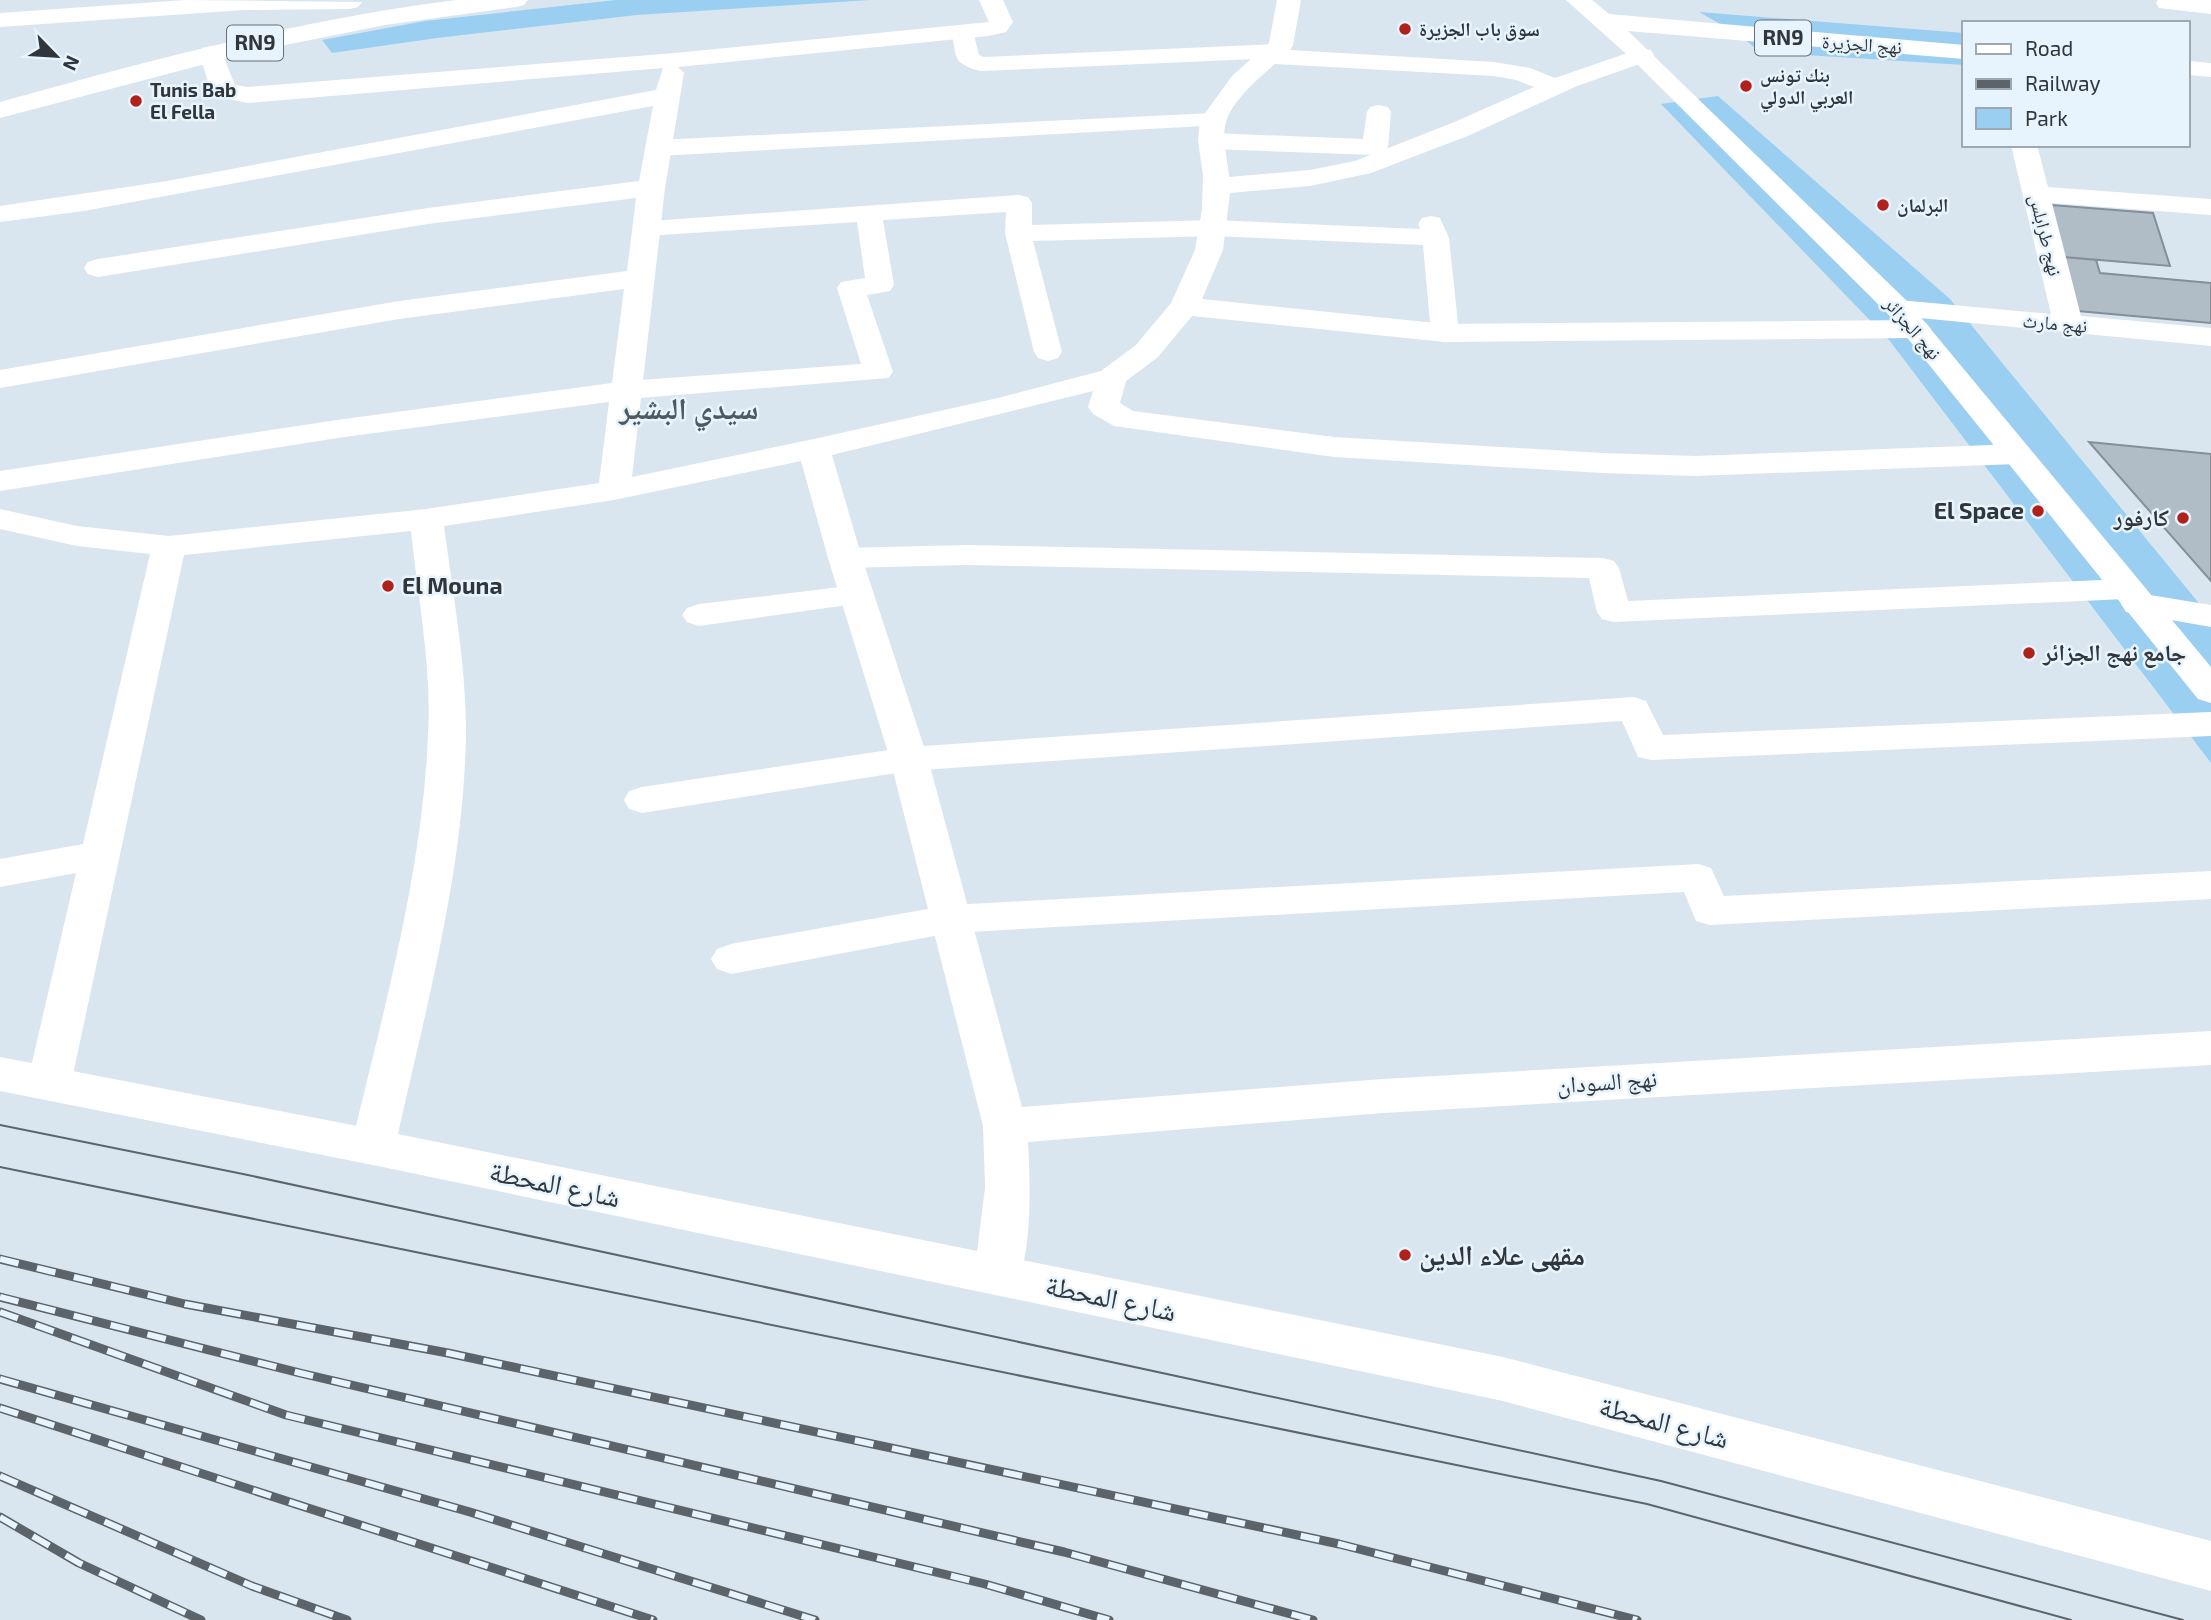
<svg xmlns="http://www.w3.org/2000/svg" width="2211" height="1620" font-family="'Exo 2','Noto Naskh Arabic',sans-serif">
	<rect width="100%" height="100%" fill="#dae6ef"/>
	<path fill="#9bcff2" d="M616,0H870L637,15L437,38L332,53L322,40L425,21Z
		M1699,12L1964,33V65L1760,52L1738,34Z
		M1718,96L1950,299L2211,618V763L1889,340L1661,104Z"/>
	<path fill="#b1bdc6" stroke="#848f98" stroke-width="2" d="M2051,205L2153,213L2170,266L2064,257Z
		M2064,257L2096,260L2100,273L2211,283V323L2078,311Z
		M2089,442L2211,454V581Z"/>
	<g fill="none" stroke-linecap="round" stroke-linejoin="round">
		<path fill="#fff" fill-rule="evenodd" d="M2158,0H2211V14L2159,8L2156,3Z
			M964,25L972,27L979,55L984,57L1277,44L1285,46L1289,51L1285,56L1277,58L981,71C953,64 956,58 952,32L956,27Z
			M1379,105L1388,107L1391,112L1388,147L1384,152L1375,155L1211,149L1202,146L1198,141L1202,136L1211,133L1363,139L1367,112L1370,107Z
			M1213,113L1222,115L1225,120L1222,125L658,156L649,153L645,148L649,143L658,140Z
			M1019,195L1028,197L1032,203V225L1214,220L1420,229L1418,224L1422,218L1431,216L1440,218L1449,238L1459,333L1455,339L1445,342L1435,339L1431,333L1423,245L1214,236L1033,241L1062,352L1058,358L1048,361L1038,358L1034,352L1005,233L1006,212L883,220L894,285L890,291L867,295L893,372L888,378L627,399L617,396L612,390L617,384L627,381L861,364L837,288L841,282L865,278L857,222L646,236L637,234L633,228L637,222Z
			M967,545L1603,558L1614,561L1619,568L1628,601L2125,579L2137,582L2141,589L2137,596L2125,599L1614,622L1602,619L1597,612L1589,578L967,565L845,568L834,565L829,558L834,551L845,548Z
			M857,585L869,588L873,595L869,602L699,626L687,622L682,615L687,608L699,604Z
			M1634,697L1646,701L1663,735L2211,712V736L1651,760L1638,757L1622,721L909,771L642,813L629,809L624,800L629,791L642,787L909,747Z
			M1698,864L1711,868L1724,896L2211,871V899L1710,925L1696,921L1684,892L950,933L731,974L717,969L711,959L717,949L731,944L950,905Z"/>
		<path fill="#fff" fill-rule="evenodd" d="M185,0L362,2L358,7L350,9L244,10L0,27V13Z
			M979,0H1003L1013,22L1006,32L988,36L678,67L684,73L665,188L632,477L814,439L998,398L1101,371L1136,345L1171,303L1195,250L1202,209L1203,175L1198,141L1200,120L1232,76L1269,43L1277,0H1301L1293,45L1290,50L1494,62L1530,68L1555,78L1642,48L1651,50L1654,55L1651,60L1577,86L1470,135L1371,173L1310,186L1230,193L1223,250L1202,299L1445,324L1916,320L1926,323L1931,329L1926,335L1916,338L1445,342L1192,316L1158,357L1126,381L1120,403L1133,411L1334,437L1602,453L1696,456L2017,444L2028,447L2033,454L2028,461L2017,464L1696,476L1602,473L1334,457L1114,426L1093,414L1088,407L1093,391L832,455L862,558L928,759L1022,1107L1383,1079L2211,1031V1065L1383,1113L1028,1142C1030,1183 1033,1252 1015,1289L998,1295L981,1289L974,1275L985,1188L983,1126L890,759L828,558L801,461L614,500L444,526C453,595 466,663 466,733C464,873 425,1011 395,1147L389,1160L373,1165L357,1160L351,1147C383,1012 422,876 428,736C432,667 418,599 411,531L184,555L71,1084L64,1096L49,1101L34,1096L27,1084L76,873L0,887V859L83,844L150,554L77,546L0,529V509L77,526L169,536L426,509L599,483L609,402L344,437L0,491V471L344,419L612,383L624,289L399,319L0,388V370L399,301L627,271L636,198L428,224L98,277L88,274L84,268L88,262L98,259L428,208L639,181L653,106L84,211L0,222V206L167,181L656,90L663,68L248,103L215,96L211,91L199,53L202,48L211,46L220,48L235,85L248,87L675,53L989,22ZM1275,64L1494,76L1516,80L1534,87L1452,123L1355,161L1310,170L1229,177C1228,159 1221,140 1226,122C1231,102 1260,77 1275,64Z
			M2011,145H2037L2048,187L2211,199V215L2052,203L2081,316L2211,328V346L1889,315L1884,309L1889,303L1899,300L2051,314Z
			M2138,593L2211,605V627L2126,612L2121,604L2126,596Z"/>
		<path fill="#fff" fill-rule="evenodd" d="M0,1057L373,1129L1503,1357L2211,1541V1591L1503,1401L373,1165L0,1091Z"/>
		<path fill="#fff" fill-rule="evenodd" d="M457,0H528L524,5L516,7L385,25L255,51L0,118V102C150,60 302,19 457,0Z
			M1566,0H1592L1609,14L1964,45V59L1628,31L1909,303L2211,667V703L2198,699L1889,315L1633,60Z
			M2188,61L2211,63V77L2188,75Z"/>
		<path stroke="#5d6469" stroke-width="2" d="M0,1125L243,1174L1661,1481L2183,1620
			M0,1167L1647,1504L2071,1620"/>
		<g stroke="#5d6469" stroke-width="9">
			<path id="rail" d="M0,1259L185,1304L448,1353L1339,1544L1637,1620
				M0,1297L300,1373L1064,1552L1313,1620
				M0,1312L286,1415L985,1584L1109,1620
				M0,1379L470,1512L815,1620
				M0,1408L653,1620
				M0,1476L252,1586L347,1620
				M0,1517L79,1563L201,1620"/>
		</g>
		<use href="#rail" stroke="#e7f4fd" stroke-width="6" stroke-dasharray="19" stroke-linecap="butt"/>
	</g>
	<g fill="#b0211b" stroke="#e7f4fd" stroke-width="2.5">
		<circle cx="1405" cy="29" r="7"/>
		<circle cx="1746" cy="86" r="7"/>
		<circle cx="136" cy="101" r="7"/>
		<circle cx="1883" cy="205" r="7"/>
		<circle cx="2038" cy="511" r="7"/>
		<circle cx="2183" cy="518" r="7"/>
		<circle cx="388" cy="586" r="7"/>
		<circle cx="2029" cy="653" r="7"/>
		<circle cx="1405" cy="1255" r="7"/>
	</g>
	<g text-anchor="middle" stroke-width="5" stroke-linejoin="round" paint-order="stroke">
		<g font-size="19" font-weight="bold" fill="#31363a" stroke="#e7f4fd" text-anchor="start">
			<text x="1419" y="36">سوق باب الجزيرة</text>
			<text x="1760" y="82">بنك تونس<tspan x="1760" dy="22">العربي الدولي</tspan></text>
			<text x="150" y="97">Tunis Bab<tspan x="150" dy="22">El Fella</tspan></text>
			<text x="1897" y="212">البرلمان</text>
		</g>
		<g font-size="19" fill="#31363a" stroke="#e7f4fd">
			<text transform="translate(1862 44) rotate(4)" y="7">نهج الجزيرة</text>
			<text transform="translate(2046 235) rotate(76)" y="7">نهج طرابلس</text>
			<text transform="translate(2055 323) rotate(5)" y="7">نهج مارث</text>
			<text transform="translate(1913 328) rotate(49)" y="7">نهج الجزائر</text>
		</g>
		<g fill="#e7f4fd" stroke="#686f74" stroke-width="2">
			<rect x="1755" y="20.5" width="56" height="35" rx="5"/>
			<rect x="227" y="25.5" width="56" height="35" rx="5"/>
		</g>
		<g font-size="21" font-weight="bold" fill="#31363a">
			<text x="1783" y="45">RN9</text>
			<text x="255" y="50">RN9</text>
		</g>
		<g font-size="23" font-weight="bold" fill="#31363a" stroke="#e7f4fd" text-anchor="end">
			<text x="2024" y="519">El Space</text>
			<text x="2169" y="526">كارفور</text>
			<text x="402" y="594" text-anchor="start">El Mouna</text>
			<text x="2043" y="661" text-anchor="start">جامع نهج الجزائر</text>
		</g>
		<g font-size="23" fill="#31363a" stroke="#e7f4fd">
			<text transform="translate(1607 1082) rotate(-4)" y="8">نهج السودان</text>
		</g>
		<g font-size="28" fill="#31363a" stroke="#e7f4fd">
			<text transform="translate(555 1184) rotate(12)" y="10">شارع المحطة</text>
			<text transform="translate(1111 1298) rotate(12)" y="10">شارع المحطة</text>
			<text transform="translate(1664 1422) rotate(15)" y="10">شارع المحطة</text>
		</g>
		<g font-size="28" font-weight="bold" fill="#31363a" stroke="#e7f4fd" text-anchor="start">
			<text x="1419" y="1265">مقهى علاء الدين</text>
		</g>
		<g font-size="30" font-weight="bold" fill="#4e5960" stroke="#e7f4fd">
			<text x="689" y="419">سيدي البشير</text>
		</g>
	</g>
	<rect x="1962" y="21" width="228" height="126" fill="#e7f4fd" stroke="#9ea8af" stroke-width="2"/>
	<rect x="1976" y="44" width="35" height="10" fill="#ffffff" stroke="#9ea8af" stroke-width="2"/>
	<text x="2025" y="56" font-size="21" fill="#31363a">Road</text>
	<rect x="1976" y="79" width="35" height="10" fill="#5d6469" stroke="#9ea8af" stroke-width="2"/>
	<text x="2025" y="91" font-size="21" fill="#31363a">Railway</text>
	<rect x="1976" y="108" width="35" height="21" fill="#9bcff2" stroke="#9ea8af" stroke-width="2"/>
	<text x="2025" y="126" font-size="21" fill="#31363a">Park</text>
	<g transform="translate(56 56) rotate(115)" stroke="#e7f4fd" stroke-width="5" paint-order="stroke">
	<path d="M0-5L12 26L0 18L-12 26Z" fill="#31363a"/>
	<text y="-10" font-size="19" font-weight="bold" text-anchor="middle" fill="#31363a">N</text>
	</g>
</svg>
